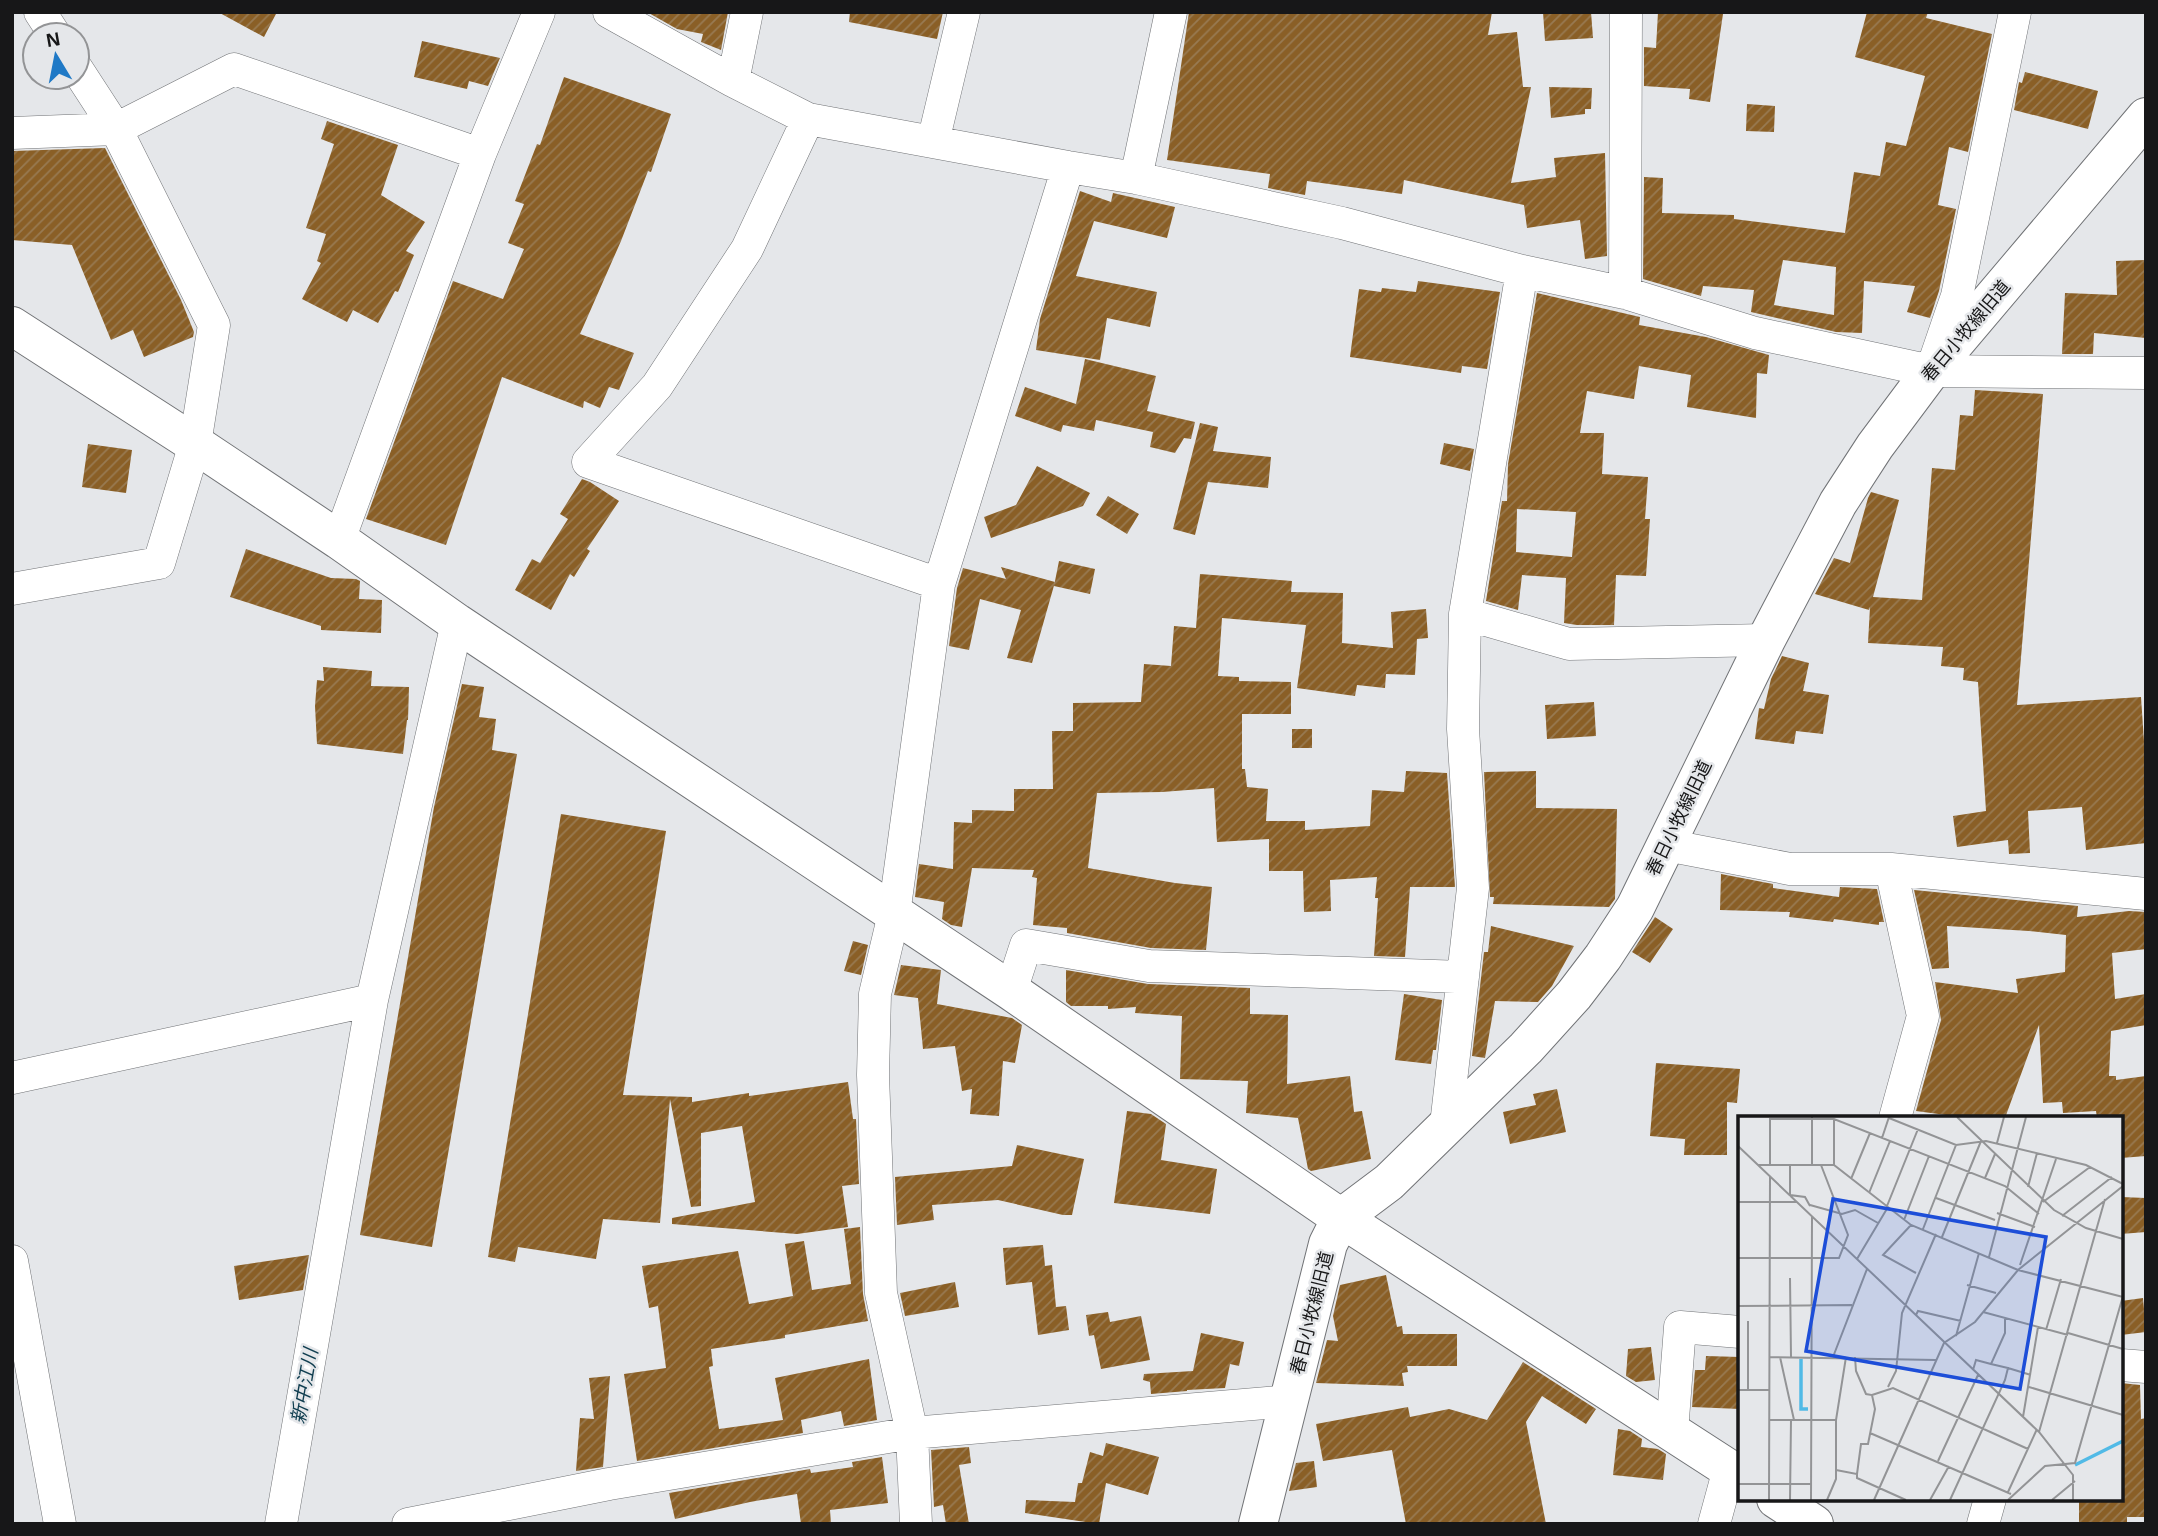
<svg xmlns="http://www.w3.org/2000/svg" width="2158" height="1536" font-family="Arial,'Noto Sans JP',sans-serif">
	<defs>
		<pattern id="building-hatch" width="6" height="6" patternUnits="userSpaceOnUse" patternTransform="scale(1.75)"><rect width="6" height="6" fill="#8a5f26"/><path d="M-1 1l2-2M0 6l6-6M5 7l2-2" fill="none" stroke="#987a52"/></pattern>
	</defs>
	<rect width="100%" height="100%" fill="#e5e7ea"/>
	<path fill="url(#building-hatch)" fill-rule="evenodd" d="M218,12H277L264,37Z
		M647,12H728L721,50L701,42L703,34L677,29Z
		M850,12H943L937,39L849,22Z
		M1189,12H1492L1488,35L1517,32L1523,87H1531L1511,183L1556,177L1554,158L1605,153L1607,256L1585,259L1580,220L1527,228L1524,205L1404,180L1402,194L1307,181L1305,195L1268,188L1270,174L1167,160Z
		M1543,12H1591L1593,38L1545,41Z
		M1658,12L1723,14L1710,102L1689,99L1690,89L1644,86V47L1656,48Z
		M1867,12H1928L1926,18L1992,34L1968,152L1949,147L1938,205L1956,209L1939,291L1930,318L1907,312L1915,286L1864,281L1862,333L1836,332L1751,312L1754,290L1703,286L1701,296L1643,279L1644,177L1663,178L1662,213L1734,215V219L1845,233L1854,172L1880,176L1886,142L1906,146L1925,76L1855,57ZM1783,260L1836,267L1834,315L1774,305Z
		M422,41L500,58L488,86L469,81L467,89L414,77Z
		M2025,72L2098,91L2088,129L2014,110L2019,82L2022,83Z
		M564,77L671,114L651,172L648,171L621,241L580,334L634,353L619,390L609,387L600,408L584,401L583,408L502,377L446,545L366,519L453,281L503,299L524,249L508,243L524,204L515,201L537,144L540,145Z
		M1549,87L1592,88L1591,109H1585V114L1551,118Z
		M1747,104L1775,106L1774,132L1746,131Z
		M327,121L398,145L381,195L425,222L406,251L414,255L398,292L395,291L378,323L353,310L347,322L302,299L321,263L317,261L326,234L306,228L334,144L321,139Z
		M105,148L181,300L194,332L193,337L144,357L133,330L111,340L72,245L12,240V151Z
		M1080,191L1111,202L1113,193L1175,207L1167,238L1094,221L1076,276L1157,292L1150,327L1107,318L1100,360L1036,350L1040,319Z
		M2146,260V338L2094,333L2093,354H2062L2065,293L2117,295L2116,261Z
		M1418,281L1500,292L1487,369L1462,366L1461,373L1350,357L1359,289L1381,292L1382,288L1416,292Z
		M1537,293L1640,317L1639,325L1706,337L1769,355L1767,374L1757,373L1756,418L1687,407L1691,375L1639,366L1634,399L1587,391L1580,433H1604L1602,474L1648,477L1645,519H1650L1646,576L1616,575L1614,625H1577L1564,623L1566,578L1522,575L1518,610L1486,601L1502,501H1507L1508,464ZM1517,509L1576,512L1572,557L1516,552Z
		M1085,359L1156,376L1147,411L1195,422L1191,439L1184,438L1175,453L1150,447L1153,432L1096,420L1094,431L1063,425L1061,432L1015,416L1025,387L1076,404Z
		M1975,390L2043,394L2017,705L2141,697L2146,771V843L2086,850L2082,807L2028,811L2030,853L2009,854L2008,840L1957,847L1953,816L1986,811L1978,682L1963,680L1964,668L1941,666L1943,647L1868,643L1870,607L1869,610L1815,594L1834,558L1850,563L1868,498L1871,492L1899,500L1873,597L1922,600L1932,468L1955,470L1960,415L1973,416Z
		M1200,423L1218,427L1213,451L1271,457L1268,488L1208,482L1195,535L1173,529Z
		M1444,443L1474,449L1470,471L1440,464Z
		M88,444L132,450L126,493L82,487Z
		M1037,466L1090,493L1083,506L991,538L984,517L1016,505Z
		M582,479L590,482L619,501L587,549L590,551L574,577L570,574L551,610L515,590L532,559L540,563L568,519L560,514Z
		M1108,496L1139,514L1127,534L1096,515Z
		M246,549L331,578L356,579L360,581L359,599L382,600L381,633L321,630V626L230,597Z
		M1059,561L1095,569L1090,594L1054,586Z
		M1001,567L1055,582L1032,663L1007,658L1021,610L980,599L969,650L949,646L957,588L963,568L1006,579Z
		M1200,574L1292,581L1291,592L1343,593L1342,643L1393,648L1391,612L1426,609L1428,638L1417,639L1415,675L1386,674L1385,688L1357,685L1355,696L1297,688L1306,625L1222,618L1218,676L1239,677V681L1291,682V714H1242V769H1245L1247,787L1268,789L1266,821H1305V830L1370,826L1372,790L1404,792L1406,771L1447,773L1455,887H1410L1405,957L1374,956L1378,898H1375L1377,877L1330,880L1331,911L1304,912L1303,871H1269V839L1217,842L1214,788L1162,792L1097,793L1088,868L1175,883L1212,887L1206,950L1151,948L1067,933V928L1033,925L1037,878L1032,877L1034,870L972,868L962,927L951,925L942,919L944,902L915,897L919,864L953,869L954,822L972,823V810L1014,811V789H1053L1052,731H1073V703L1141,702L1144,664L1171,666L1174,626L1196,628Z
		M1782,656L1809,663L1803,691L1829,695L1823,734L1796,731L1794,744L1755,739L1759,708L1764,709L1771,679Z
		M323,667L372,671L371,686L409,687L408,720H407L403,754L317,744L315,706L317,680L324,681Z
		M462,684L484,687L479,717L496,719L492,750L517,754L432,1247L360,1235L434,807Z
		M1594,702L1596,736L1547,739L1545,705Z
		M1292,729H1312V748H1292Z
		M1536,771V808L1617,809L1615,899L1609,907L1493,904L1494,897H1490L1484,772Z
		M561,814L666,831L623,1095L692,1097V1102L749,1093V1096L848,1082L853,1119H856L859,1184L842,1186L848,1227L797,1234L672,1224V1218L755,1202L742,1126L701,1133V1206L691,1207L670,1099L660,1223L603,1219L596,1259L518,1247L515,1262L488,1257Z
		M1721,874L1773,884V888L1839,897L1840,887L1877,889L1884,922H1879V925L1834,919L1833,922L1789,917L1790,912L1720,910Z
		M1914,890L2078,906L2077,917L2129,911L2146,912V949L2112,953L2115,999L2146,994V1025L2111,1031L2109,1076H2116V1080L2146,1076V1156L2121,1158V1118H2097L2096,1111L2063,1113L2062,1102L2043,1103L2039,1025L2005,1118H1946V1115L1916,1111L1941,1020L1935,982L2018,993L2016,979L2065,972L2066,935L2029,931L1947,926L1949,968L1932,969Z
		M1655,917L1673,929L1650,963L1632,952Z
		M1491,926L1574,946L1552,986L1538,1002L1495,1001L1485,1058L1472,1056L1484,952H1488Z
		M853,941L868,945L861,975L844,971Z
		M901,965L941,970L937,1004L1012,1018L1022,1025L1015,1063L1003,1061L999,1116L970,1114L972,1089L962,1091L955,1046L923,1049L918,998L894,995Z
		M1066,970L1148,984L1250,988V1014L1288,1015L1287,1084L1350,1076L1354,1112L1362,1111L1371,1159L1311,1171L1308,1169L1298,1118L1246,1113L1248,1081L1180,1079L1182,1016L1135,1013L1136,1007L1108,1009V1006H1071L1066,1002Z
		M1404,994L1442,1000L1436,1050H1433L1431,1064L1395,1060Z
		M1656,1063L1740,1069L1737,1103L1727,1102V1155H1684L1685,1139L1650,1136Z
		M1557,1089L1566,1132L1510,1144L1503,1112L1536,1105L1533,1094Z
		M1127,1111L1151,1114L1166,1124L1161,1160L1217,1169L1210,1214L1114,1203Z
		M1017,1145L1084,1159L1072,1215H1063L998,1200L932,1205L934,1220L897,1225L895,1177L1012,1166Z
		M2121,1197L2146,1198V1232L2121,1234Z
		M860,1227L863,1294L868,1321L785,1335V1338L711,1349L713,1366L709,1367L719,1429L783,1420L775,1378L869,1359L877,1420L844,1426L841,1411L801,1420L803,1433L637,1461L624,1374L666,1368L658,1306L649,1308L642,1266L738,1251L749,1304L793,1296L785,1244L804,1241L812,1290L851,1284L844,1229Z
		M1043,1245L1045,1266L1052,1265L1056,1307L1066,1306L1069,1330L1038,1335L1032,1282L1006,1285L1003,1248Z
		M309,1255L303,1290L239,1300L234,1266Z
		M1386,1275L1397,1327L1402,1326L1403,1334H1457V1366H1407L1408,1372L1402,1373L1404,1386L1316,1383L1327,1340L1338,1341L1333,1316L1340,1285Z
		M955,1282L959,1307L905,1316L900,1293Z
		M2143,1298L2146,1332L2121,1335V1301Z
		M1108,1312L1110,1322L1141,1316L1150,1360L1101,1369L1094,1335L1089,1336L1086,1315Z
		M1201,1333L1244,1342L1239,1366L1230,1364L1225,1388L1187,1390V1391L1151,1394L1150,1382L1143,1380L1144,1374L1193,1371Z
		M1651,1347L1655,1380L1636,1382L1626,1376L1628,1349Z
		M1706,1356L1740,1357V1409L1692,1407L1695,1370H1705Z
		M1523,1362L1596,1409L1586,1424L1542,1396L1526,1422L1546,1524H1406L1392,1450L1323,1461L1316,1424L1408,1407L1410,1417L1449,1409L1487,1420Z
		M610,1376L603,1467L576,1471L580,1418L594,1419L589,1378Z
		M2121,1383L2140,1385L2141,1419L2146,1418V1517H2127V1524H2079V1499H2121Z
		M1618,1429L1630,1431L1642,1439L1641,1447L1658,1449L1666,1454L1663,1480L1613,1475Z
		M1106,1443L1159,1457L1148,1495L1106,1483L1099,1524L1025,1513L1026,1500L1075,1502L1078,1483H1082L1090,1452L1103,1456Z
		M969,1447L971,1463L959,1465L969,1524H946L943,1505L934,1507L931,1450Z
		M882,1457L888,1503L830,1510L831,1524H801L797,1494L750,1502L675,1519L669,1493L810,1469L811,1473L853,1467L852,1462Z
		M1314,1461L1317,1487L1289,1491L1296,1463Z"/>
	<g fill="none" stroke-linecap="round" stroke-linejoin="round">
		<g stroke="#717376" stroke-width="33">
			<path id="minor" d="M40,12L55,35
				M609,12L733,81L808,119L1068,167L1136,178L1342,223L1522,271L1625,293L1755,333L1931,371L2146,373
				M733,81L747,12
				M808,119L747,249L657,386L588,462L939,584
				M12,133L116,129L234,69L480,154
				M933,142L964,12
				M1136,178L1171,12
				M1625,293L1626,12
				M1934,363L1957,296L2015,12
				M339,540L480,154L539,12
				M12,589L159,563L195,444L214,325L116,129L77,69
				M1465,614L1569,644L1766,640
				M1666,845L1790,869H1891L2146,894
				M1891,869L1923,1016L1895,1118
				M1011,991L1026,945L1149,966L1463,977
				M12,1078L372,1000
				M1446,1125L1473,888L1463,729L1465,614L1522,271
				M12,1261L60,1524
				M2121,1365L2146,1367
				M1672,1432L1680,1327L1740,1332
				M281,1524L372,1000L457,623
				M408,1524L609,1484L912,1433L1290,1401
				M916,1524L912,1433L881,1293L873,1075L875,994L894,914L939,584L1068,167
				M1714,1524L1729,1469
				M1983,1524L1990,1499"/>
		</g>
		<g stroke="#717376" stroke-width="40">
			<path id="tertiary" d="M12,326L195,444L339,540L457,623L1011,991L1341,1218L1740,1476
				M1776,1499L1814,1524
				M1258,1524L1328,1244L1341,1218L1389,1182L1526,1048L1574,995L1603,957L1635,908L1766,640L1838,503L1875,446L1931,371L2146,117"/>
		</g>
		<use href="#minor" stroke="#fff" stroke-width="32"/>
		<use href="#tertiary" stroke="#fff" stroke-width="38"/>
	</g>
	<g text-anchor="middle" stroke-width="5" stroke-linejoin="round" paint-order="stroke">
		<g font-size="18" fill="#171718" stroke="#e5e7ea">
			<text transform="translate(1966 331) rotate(-50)" y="6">春日小牧線旧道</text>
			<text transform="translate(1679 818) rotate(-64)" y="6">春日小牧線旧道</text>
			<text transform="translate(1312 1313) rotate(-76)" y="6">春日小牧線旧道</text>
		</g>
		<g font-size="19" font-style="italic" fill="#0f3d4f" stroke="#e5e7ea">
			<text transform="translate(304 1386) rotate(-80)" y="7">新中江川</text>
		</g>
	</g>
	<g transform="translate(1738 1116)">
		<rect width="385" height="385" fill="#e5e7ea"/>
		<path fill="none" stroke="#51bae6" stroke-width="3.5" d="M63,243V293H70M337,349L385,325"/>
		<path fill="none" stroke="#939496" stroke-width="2" d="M219,1L316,94L348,112L385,123M151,2L218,29L248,25L348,49L385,68M96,3V49M144,22L151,1M259,27L266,1M0,30L301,316L335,359V384M20,49H96L173,109L280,154L385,181M32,49V3H96L267,70L301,98M52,49V79L67,81L72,90M74,49V1M247,62L257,38M113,63L132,17M290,71L299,37M131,77L152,25M198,82L257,104M0,86H59M305,86L352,51M72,89L104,98L117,94L140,107M149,90L180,13M259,97L297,111M324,100L374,61M166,104L191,40M173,109L145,139L178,157M185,113L218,29M204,121L243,25M251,141L288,1M0,142H101L110,119L83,49M119,143L150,91M282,149L318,43M52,162L53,241M229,169L258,177M0,190L114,189M245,196L330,219M178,199L180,195L223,205M10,205V274M308,214L323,163M330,217L385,233M218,220L241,137M32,241L198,244M42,241L56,304M95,241L129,153M117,241L118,255L128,278L134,279L137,293L130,328H123L119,358M270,252L293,259M235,254L238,244L253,248M150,271L158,255L164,197L198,118M291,271L385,299M0,274H32M134,279L155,272L290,333M285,301L300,211M31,304H98M301,316L367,83M132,317L273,378M200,345L240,259M98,354L119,358V362L168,384M0,368H73M270,376L299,313M31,384L32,60M52,384L53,304M73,384L74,101M89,384L98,363V304L108,241M136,384L206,227L237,206L280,154L385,70M192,384L211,350M212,384L267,264L270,252L253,248L267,217V202M270,384L307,350L337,347L385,180M314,384L337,365"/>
		<path fill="#1d4ed8" fill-opacity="0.15" stroke="#1d4ed8" stroke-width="3.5" d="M95,83L308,121L282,273L68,235Z"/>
		<rect width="385" height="385" fill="none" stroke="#171718" stroke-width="3.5"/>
	</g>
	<rect width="2158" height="1536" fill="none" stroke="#171718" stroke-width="28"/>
	<g transform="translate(56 56) rotate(350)"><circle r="33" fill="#e5e7ea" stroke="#939496" stroke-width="2"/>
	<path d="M0-5L12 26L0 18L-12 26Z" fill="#1f79c6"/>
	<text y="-10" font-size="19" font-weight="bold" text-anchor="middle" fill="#171718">N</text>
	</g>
</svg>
